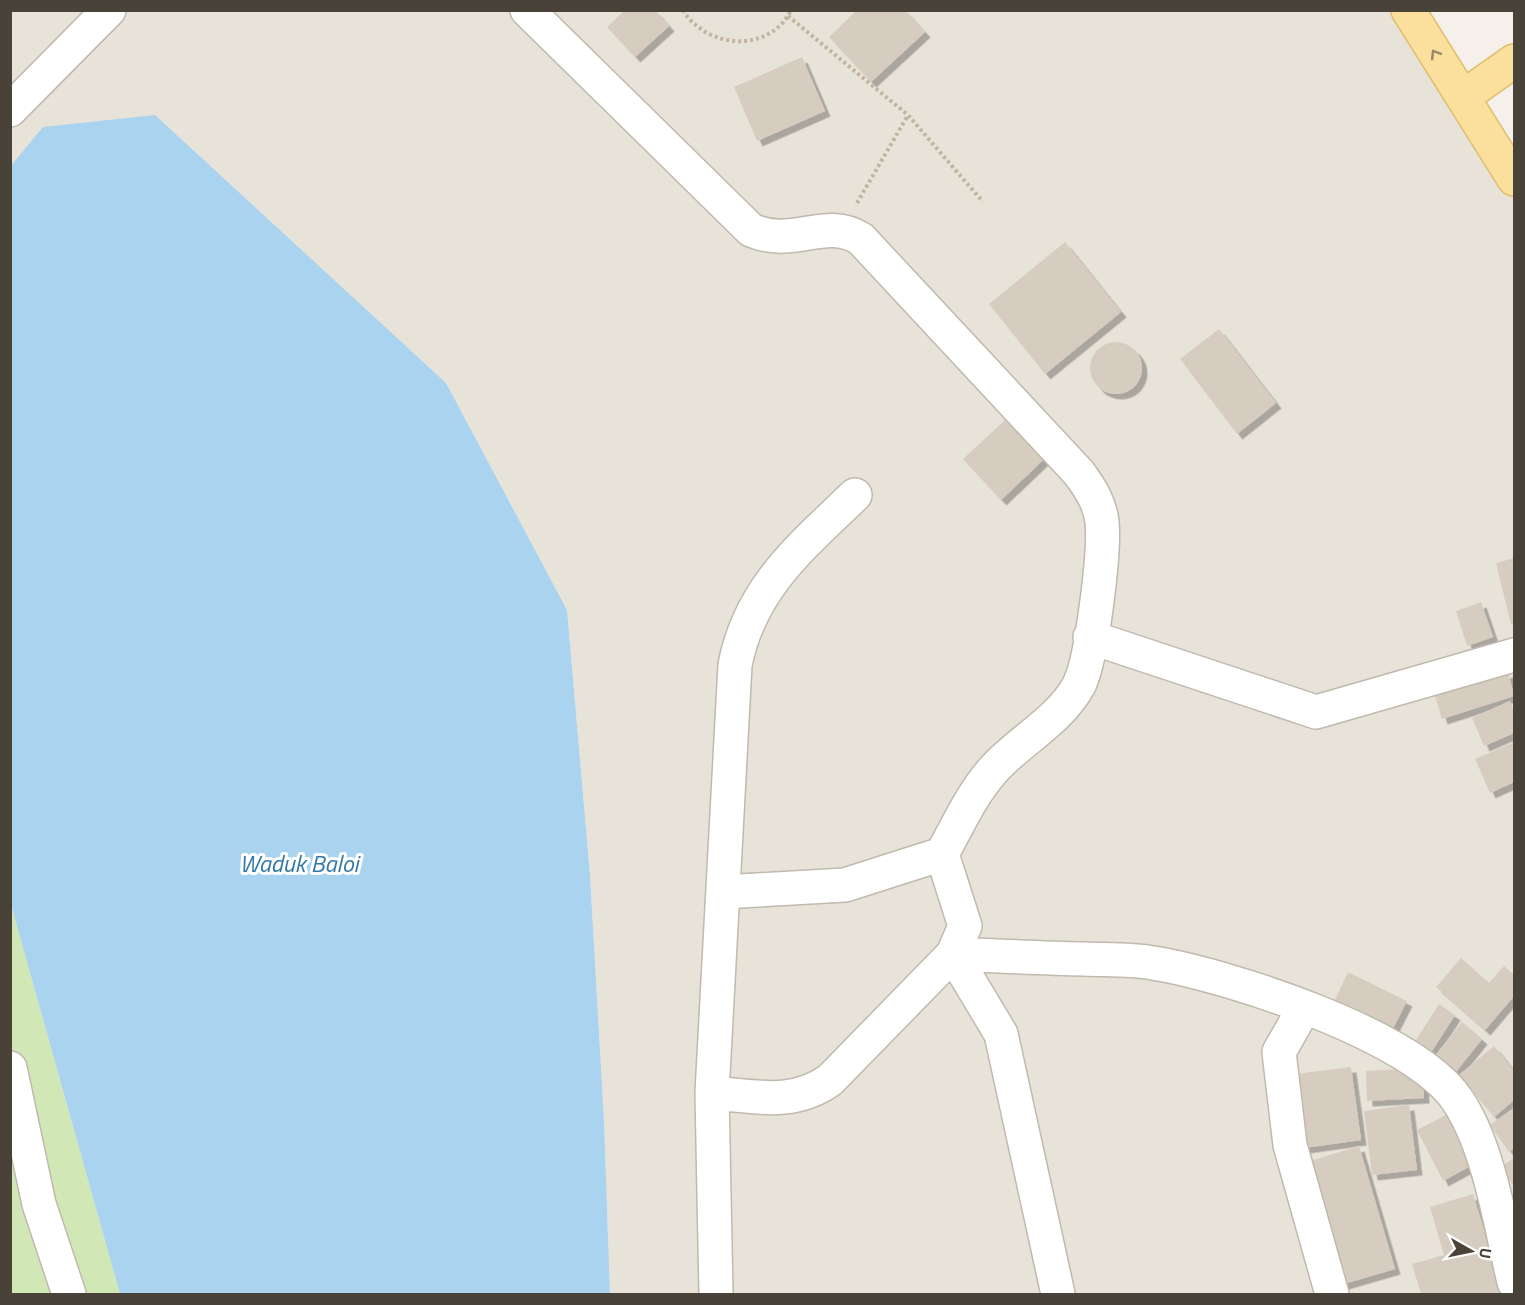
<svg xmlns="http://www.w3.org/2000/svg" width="1525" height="1305" font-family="'Titillium Web',sans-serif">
	<defs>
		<filter id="shadow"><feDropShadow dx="5.5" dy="5.5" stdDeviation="0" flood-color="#0004"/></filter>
	</defs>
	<rect width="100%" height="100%" fill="#f5f1ea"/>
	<path fill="#e8e3d9" d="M11,11H1406L1514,179V1294H610L604,1121L590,875L567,610L446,383L246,200L11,167Z"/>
	<path fill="#d1e7b5" d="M11,905L120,1294H11Z"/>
	<path fill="#a9d3ef" d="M155,115L446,383L567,610L590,875L604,1121L610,1294H120L11,905L10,167L43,127Z"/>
	<path fill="#d6cdc0" filter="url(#shadow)" d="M625,10H655L669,26L635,57L607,27Z
		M857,10H905L925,32L871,82L829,37Z
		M802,57L825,111L757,141L734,87Z
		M1065,242L1121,312L1045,374L989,304Z
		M1219,329L1276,403L1237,434L1180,359Z
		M1090 368a26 26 0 1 1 52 0a26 26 0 1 1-52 0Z
		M1006,419L1043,460L1001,500L963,459Z
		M1514,558V624L1511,625L1496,563Z
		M1481,602L1493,637L1467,646L1456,611Z
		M1508,672L1514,696L1442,719L1435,696Z
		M1510,701L1514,711V733L1484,746L1472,718Z
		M1514,742V782L1490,793L1475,759Z
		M1461,958L1489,983L1504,966L1514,975V996L1485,1030L1436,987Z
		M1348,972L1407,1001L1389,1036L1331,1008Z
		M1439,1004L1455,1015L1430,1054L1414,1043Z
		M1462,1022L1482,1039L1452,1077L1431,1061Z
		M1494,1046L1514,1071V1100L1494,1117L1459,1075Z
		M1351,1067L1361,1140L1297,1149L1287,1075Z
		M1423,1068L1424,1098L1367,1101L1366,1071Z
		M1409,1105L1417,1170L1372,1175L1364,1111Z
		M1514,1108V1148L1509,1152L1490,1125Z
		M1448,1114L1474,1164L1443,1181L1417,1130Z
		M1359,1146L1395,1269L1330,1288L1294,1166Z
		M1514,1158V1187L1501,1167Z
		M1473,1194L1503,1294H1421L1412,1264L1444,1255L1430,1207Z"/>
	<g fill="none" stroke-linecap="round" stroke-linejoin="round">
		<g stroke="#c0b9ad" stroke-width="36">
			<path id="street" d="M527,10L751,230C793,249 825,216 861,239L1079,473C1090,488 1100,503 1102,522C1105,552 1092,659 1079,685C1060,720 1021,740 995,768C972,793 958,825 942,854L965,926L953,954L1001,1034L1058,1294
				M10,110L109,10
				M1090,637L1316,712L1514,655
				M723,892L845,885L942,854
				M1304,1008L1279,1052L1290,1145L1332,1294
				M10,1068L39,1204L69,1294
				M712,1093C755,1096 792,1107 830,1080L953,954C997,956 1041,958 1085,959C1107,960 1131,959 1153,963C1228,975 1416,1036 1458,1101C1489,1147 1501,1227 1514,1282
				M716,1294L712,1093L735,665C750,588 801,547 855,495"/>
		</g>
		<g stroke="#e0bc6d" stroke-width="36">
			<path id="primary" d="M1408,10L1514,179
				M1463,97L1514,61"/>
		</g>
		<path stroke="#c1b59f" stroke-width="4" stroke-dasharray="3 3" stroke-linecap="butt" d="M683,10C706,49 770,54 791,10
			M788,16L908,115L983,202
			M857,203L908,115"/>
		<use href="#street" stroke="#fff" stroke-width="33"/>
		<use href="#primary" stroke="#fbdf9d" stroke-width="33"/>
	</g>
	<defs><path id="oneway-chevron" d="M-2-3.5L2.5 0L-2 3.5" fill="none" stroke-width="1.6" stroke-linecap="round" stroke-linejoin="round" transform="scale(1.5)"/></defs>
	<use stroke="#998965" href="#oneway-chevron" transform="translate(1435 54) rotate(-122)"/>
	<g text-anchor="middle" stroke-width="6" stroke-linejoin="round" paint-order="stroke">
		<g font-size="24" font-style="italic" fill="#3279aa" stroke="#fff">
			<text x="299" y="872">Waduk Baloi</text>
		</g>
	</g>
	<rect width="1525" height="1305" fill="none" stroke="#494238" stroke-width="24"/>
	<g transform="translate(1471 1251) rotate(99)" stroke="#ffffff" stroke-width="4.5" paint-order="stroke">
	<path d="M0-4.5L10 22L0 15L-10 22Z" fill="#494238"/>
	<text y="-9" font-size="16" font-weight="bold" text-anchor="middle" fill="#494238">U</text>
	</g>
</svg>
